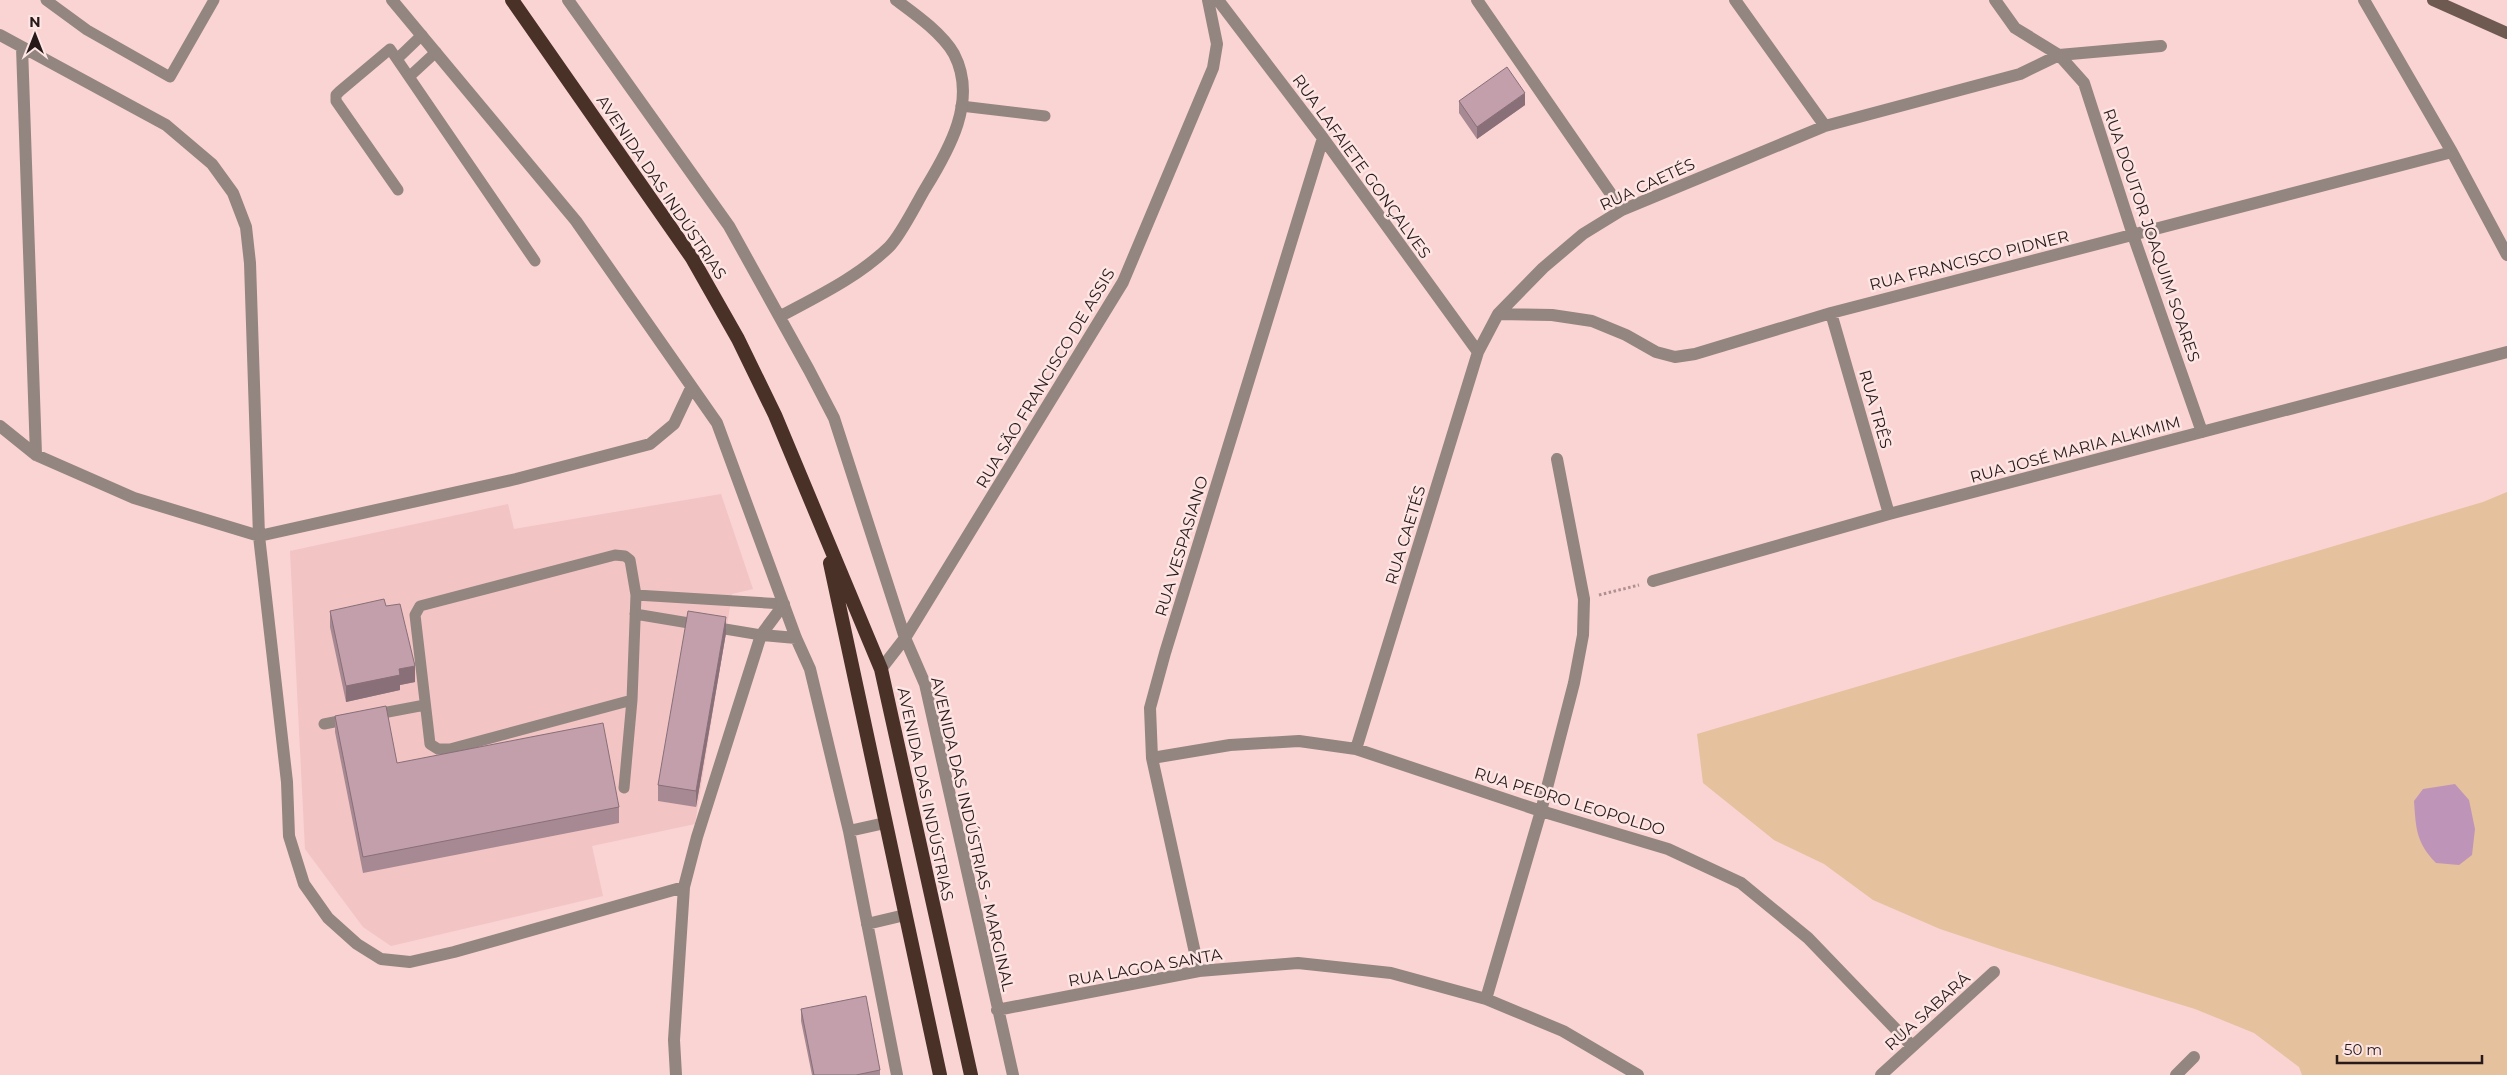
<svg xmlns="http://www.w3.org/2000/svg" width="2507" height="1075" font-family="Montserrat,sans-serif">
	<rect width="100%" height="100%" fill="#fad3d3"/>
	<path fill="#f2c4c4" d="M721,494L753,589L732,594L695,824L592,846L603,896L391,946L363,927L305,849L290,551L508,504L514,529Z"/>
	<path fill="#e5c19e" d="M2507,492V1075H2302L2299,1067L2254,1033L2195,1009L2003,950L1940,929L1873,900L1824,864L1774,840L1703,783L1697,734L2483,502Z"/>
	<path fill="#be95b8" d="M2455,784L2469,800L2475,829L2472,855L2459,865L2436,863C2416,842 2416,829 2414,801L2423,789Z"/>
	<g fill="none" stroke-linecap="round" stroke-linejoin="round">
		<path stroke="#af9090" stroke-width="3" stroke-dasharray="2.5 2.5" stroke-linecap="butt" d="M1599,595L1639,585"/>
		<path stroke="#93857f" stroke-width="11" d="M46,0L87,30L170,77L214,0
			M397,59L422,35
			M410,76L436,52
			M961,106L1045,116
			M398,190L336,101V95L340,91L390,49L535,261
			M615,555L625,556L630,560L636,595L632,700L450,749H438L430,744L415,615L420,606Z
			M636,595L784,604
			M635,614L761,635
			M372,715L425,705
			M324,724L349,719
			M624,788L632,700"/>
		<path stroke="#93857f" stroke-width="12" d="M392,0L576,221L717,423L796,638L810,669L849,831L897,1075
			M568,0L729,226L809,370L834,418L905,638L925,684L1013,1075
			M1218,0L1323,138L1478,352
			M1477,0L1622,210
			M1735,0L1825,126
			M1995,0L2015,28L2059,55L2084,83L2133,235L2202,432
			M2364,0L2452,152L2507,255
			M0,35L166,125L212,164L233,193L246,227L250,263L259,536L287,782L289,836L304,884L328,918L357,944L381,959L410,962L454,952L684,887
			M22,47L36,455
			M1831,313L1889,514
			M1498,314L1552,315L1592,321L1626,335L1656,352L1675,357L1695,354L1831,313L2452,152
			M781,316C818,296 858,277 889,247C901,235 916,204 925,189C949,150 978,100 954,54C942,33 915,14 896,0
			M0,426L36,455L134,498L259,536L516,479L650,444L674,424L691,388
			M1653,581L1889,514L2507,352
			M761,635L796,638
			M881,669L905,638L1123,282L1213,68L1217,44L1208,0
			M1356,749L1478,352L1498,314L1543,268L1583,234L1622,210L1825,126L2020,74L2059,55L2161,46
			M1152,758L1230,745L1299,741L1356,749L1541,811L1668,849L1741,883L1808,938L1912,1046
			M849,831L885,823
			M867,924L905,915
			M1199,971L1152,758L1150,708L1165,653L1323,138
			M1486,999L1541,811L1574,683L1583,635L1584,599L1557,459
			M997,1010L1199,971L1298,963L1391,973L1486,999L1563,1031L1638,1075
			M676,1075L674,1040L684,887L697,837L761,635L784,604
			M1881,1075L1994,972
			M2176,1075L2194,1057"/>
		<path stroke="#6f5a52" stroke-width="12" d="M2433,0L2507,33"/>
		<path stroke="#4a3127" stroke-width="14" d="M512,0L692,258L738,339L775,415L881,669L971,1075
			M830,563L940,1075"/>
	</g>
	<path fill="#a78993" d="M1459,101L1525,105L1477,139L1459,113Z
		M386,606L415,682L400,685V690L346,702L330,627V611Z
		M726,633L696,807L658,801V785Z
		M335,716L397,763L619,807V823L363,873L335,732Z
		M801,1009L880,1070V1075H812L801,1021Z"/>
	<path fill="#886f78" d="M1525,93V105L1477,139V127Z
		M726,617V633L696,807V791Z
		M415,666V682L400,685V690L346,702V686L399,669Z"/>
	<path fill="#c29fab" stroke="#886f78" d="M1507,67L1525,93L1477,127L1459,101Z
		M384,599L386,606L400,604L415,666L399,669L400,675L346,686L330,611Z
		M688,611L726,617L696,791L658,785Z
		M386,706L397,763L603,723L619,807L363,857L335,716Z
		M866,996L880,1070L856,1075H814L801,1009Z"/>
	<g text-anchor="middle" stroke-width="5" stroke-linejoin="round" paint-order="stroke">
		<g font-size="16" fill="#271919" stroke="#fde5e4">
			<text transform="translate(1362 166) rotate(54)" y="6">RUA LAFAIETE GONÇALVES</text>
			<text transform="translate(1647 184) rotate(-25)" y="6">RUA CAETÉS</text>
			<text transform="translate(662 187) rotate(56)" y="6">AVENIDA DAS INDÚSTRIAS</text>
			<text transform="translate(2152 235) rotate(71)" y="6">RUA DOUTOR JOAQUIM SOARES</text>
			<text transform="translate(1969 260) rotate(-14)" y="6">RUA FRANCISCO PIDNER</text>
			<text transform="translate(1045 378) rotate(-59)" y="6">RUA SÃO FRANCISCO DE ASSIS</text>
			<text transform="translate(1876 409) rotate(74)" y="6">RUA TRÊS</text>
			<text transform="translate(2075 449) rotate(-15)" y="6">RUA JOSÉ MARIA ALKIMIM</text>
			<text transform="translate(1405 535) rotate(-73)" y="6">RUA CAETÉS</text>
			<text transform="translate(1181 546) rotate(-73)" y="6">RUA VESPASIANO</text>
			<text transform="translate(926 794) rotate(78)" y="6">AVENIDA DAS INDÚSTRIAS</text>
			<text transform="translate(1570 801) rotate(17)" y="6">RUA PEDRO LEOPOLDO</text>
			<text transform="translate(973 834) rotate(77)" y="6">AVENIDA DAS INDÚSTRIAS - MARGINAL</text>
			<text transform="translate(1145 967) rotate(-10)" y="6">RUA LAGOA SANTA</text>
			<text transform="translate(1927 1011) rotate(-42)" y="6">RUA SABARÁ</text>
		</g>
	</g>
	<g transform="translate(35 35)" stroke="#fde5e4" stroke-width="4" paint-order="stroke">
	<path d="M0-4L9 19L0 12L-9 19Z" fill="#271919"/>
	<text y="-8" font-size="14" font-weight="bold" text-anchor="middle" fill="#271919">N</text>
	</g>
	<path d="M2337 1055v8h145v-8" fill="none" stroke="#271919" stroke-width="2.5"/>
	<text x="2344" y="1055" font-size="15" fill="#271919" stroke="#fde5e4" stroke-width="4" paint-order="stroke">50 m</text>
</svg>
